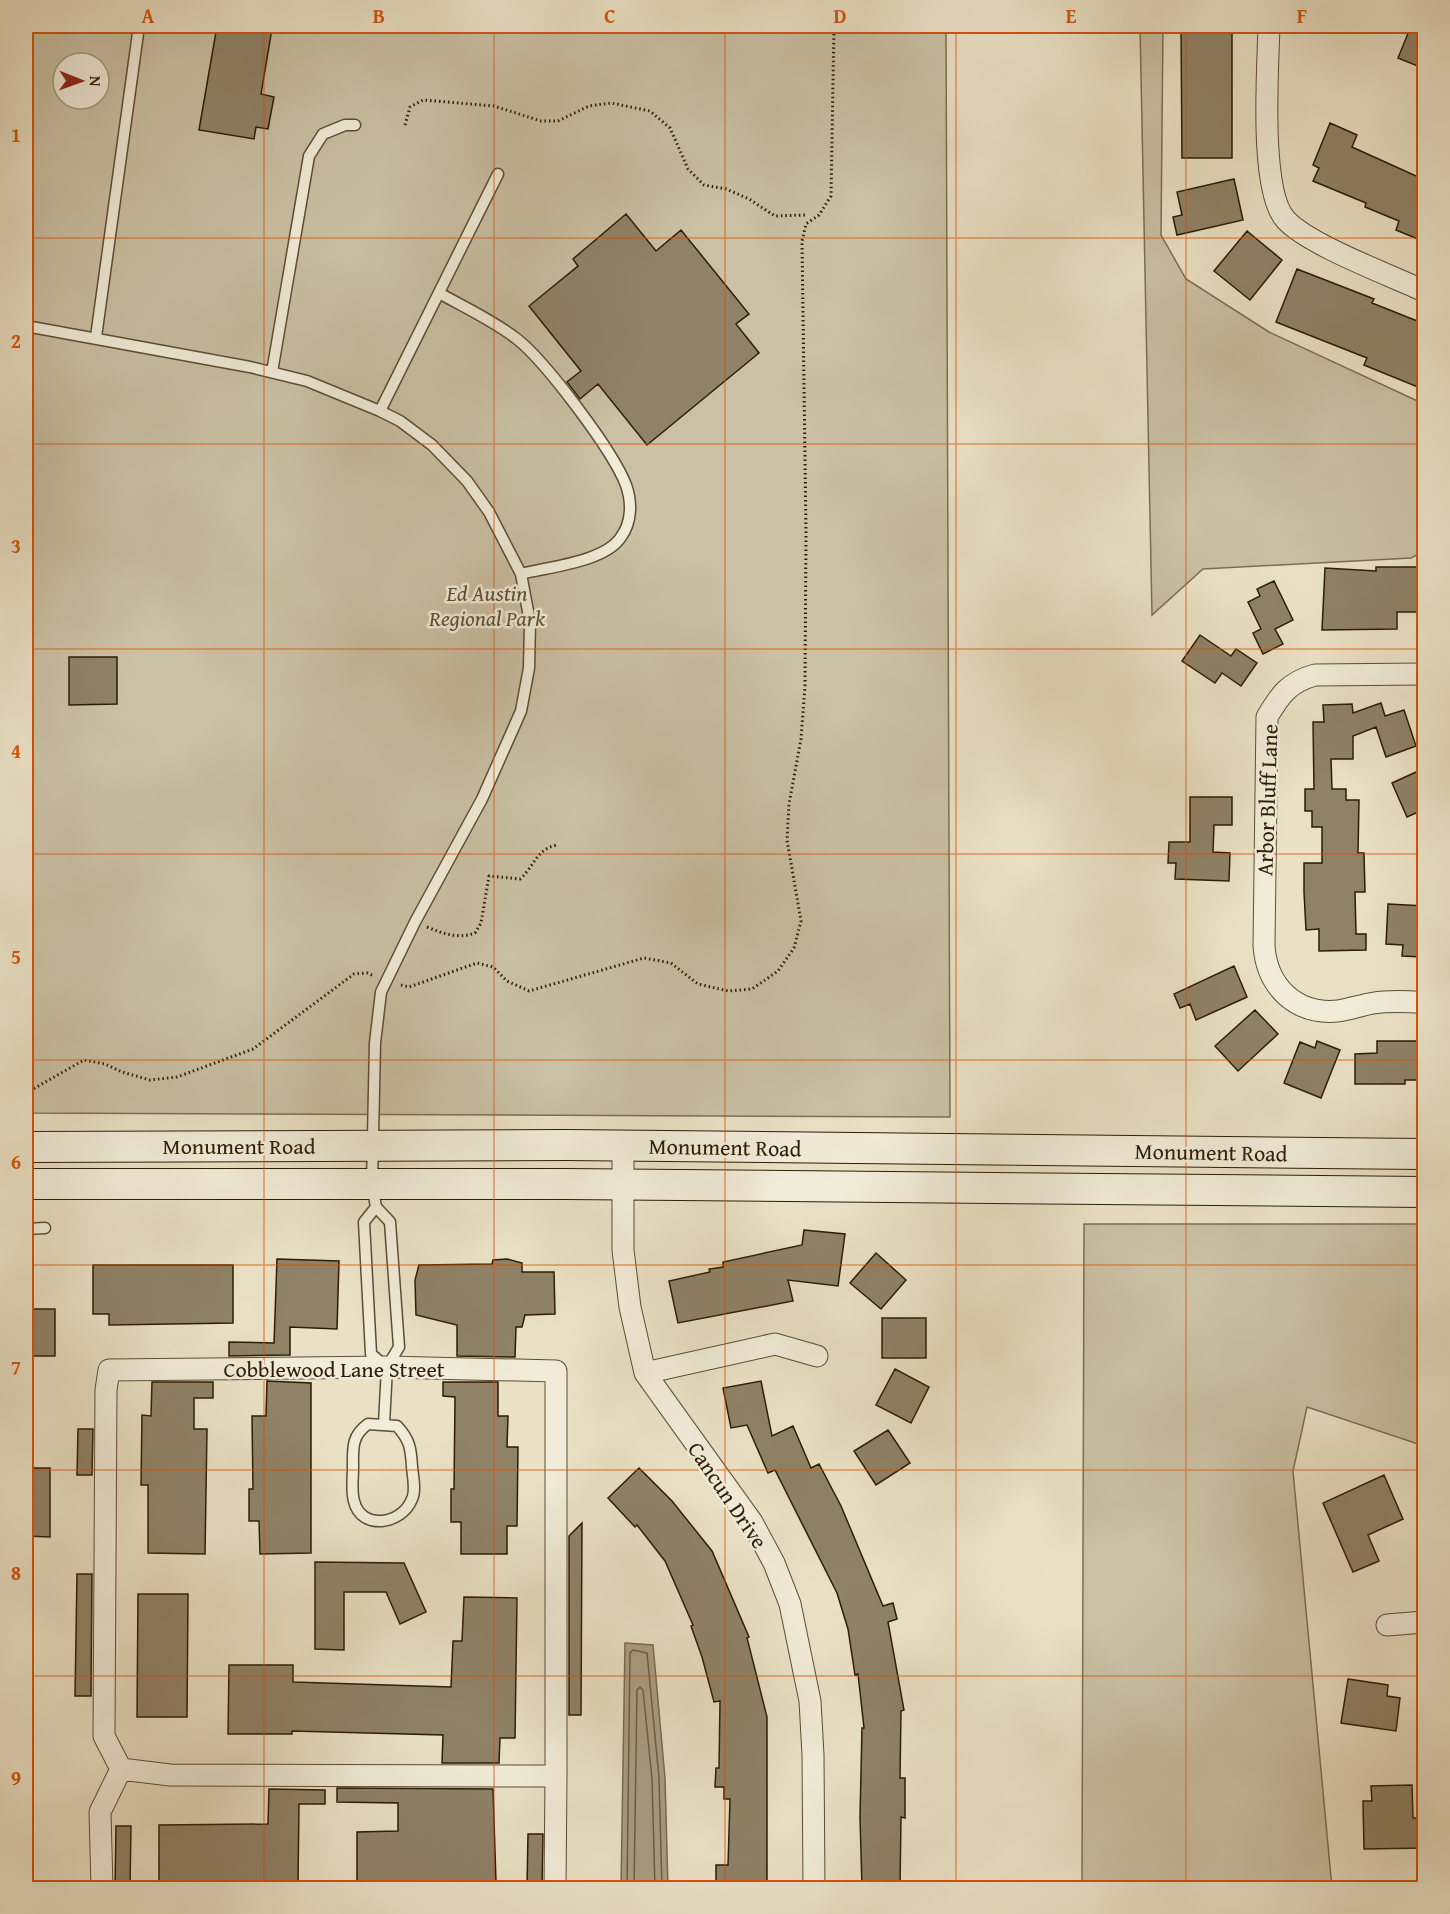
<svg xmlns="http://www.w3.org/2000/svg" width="1450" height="1914" font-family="'Gentium Book Plus',serif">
	<rect width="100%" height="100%" fill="#eae1c5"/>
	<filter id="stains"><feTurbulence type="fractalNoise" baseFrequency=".00333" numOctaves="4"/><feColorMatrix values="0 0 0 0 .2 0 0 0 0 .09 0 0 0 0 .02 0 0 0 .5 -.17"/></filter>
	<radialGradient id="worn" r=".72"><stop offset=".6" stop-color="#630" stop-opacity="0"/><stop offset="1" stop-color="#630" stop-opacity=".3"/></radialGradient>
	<path fill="#cac0a4" stroke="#7c6e53" stroke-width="1.5" fill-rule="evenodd" d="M26,26H946L950,1117L26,1113ZM63,63H99V99H63Z
		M1140,26H1163L1161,235L1186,279L1269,332L1424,404V551L1411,558L1203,569L1152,615Z
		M1084,1224H1424V1446L1307,1407L1293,1471L1332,1888H1082Z"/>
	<path fill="#aa9e83" stroke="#786a4f" stroke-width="1.5" d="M625,1643L653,1645L665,1778L668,1888H621Z"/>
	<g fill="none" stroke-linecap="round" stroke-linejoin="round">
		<path stroke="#6c5d42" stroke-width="1.5" d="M627,1888L630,1653L633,1650L647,1653L659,1778L662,1888
			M634,1888L637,1690L640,1687L643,1690L652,1779L655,1888"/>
	</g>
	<path fill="#8f8267" stroke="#2d1c02" stroke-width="1.5" d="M217,26H251L272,29L261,94L274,97L268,129L256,127L254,139L199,130Z
		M1181,26H1232V158H1182Z
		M1411,26H1425V69L1398,58Z
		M1330,123L1357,135L1352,147L1425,180V242L1396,230L1399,221L1365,207L1366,203L1313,181L1319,168L1313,165Z
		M1234,179L1243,220L1177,235L1173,217L1182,215L1177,192Z
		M626,214L656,251L681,230L749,314L736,324L759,353L647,445L598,384L580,399L567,382L581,371L529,306L578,266L573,259Z
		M1247,231L1282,260L1250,300L1214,271Z
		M1297,269L1374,299L1372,303L1425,324V390L1364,365L1367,358L1276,322Z
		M1376,567H1417V612H1397V629L1322,630L1325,568L1376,571Z
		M1274,581L1293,620L1275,629L1283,644L1263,654L1253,633L1261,629L1248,602L1260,596L1257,589Z
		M1200,635L1231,656L1236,649L1257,663L1241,686L1222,673L1215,683L1182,661Z
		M69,657H117V704L69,705Z
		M1381,703L1385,716L1404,710L1416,746L1386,757L1376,727L1353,736V759H1331L1332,789H1346V800H1359L1358,853H1364L1365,892H1355L1356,934H1366V950L1319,951V929L1306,930L1304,892V863H1322V827H1312V811H1305V789H1314L1313,722H1324L1323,705L1352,704L1353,713Z
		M1425,768V809L1407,817L1392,783Z
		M1190,797H1232V825H1214L1213,852L1230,853L1229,881L1175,879L1176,863H1168L1169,842H1190Z
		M1388,904L1425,906L1423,957L1402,956L1403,945L1386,944Z
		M1234,966L1247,997L1196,1020L1190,1004L1180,1008L1174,994Z
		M1255,1010L1278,1034L1238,1071L1215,1046Z
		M1317,1041L1340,1050L1321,1098L1284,1083L1300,1042L1315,1048Z
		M1377,1041H1425V1080H1405V1084H1355V1054L1377,1053Z
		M804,1230L845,1234L838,1286L788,1280L793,1301L678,1323L669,1281L710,1272L709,1269L723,1267V1262L802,1245Z
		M876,1253L906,1280L881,1309L850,1283Z
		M277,1259L339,1261L337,1329L290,1327V1355L229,1356V1342L274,1343Z
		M507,1259L522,1263V1272H554L555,1314L525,1315L522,1327H516L515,1357L457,1356V1325L416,1315L415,1280L419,1265L492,1264L493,1260Z
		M93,1265H233V1323L109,1325V1314H93Z
		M26,1309H55V1356H26Z
		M882,1318H926V1358H882Z
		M895,1369L929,1387L911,1423L876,1405Z
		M267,1381L311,1383V1553L260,1554L259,1521H249V1489H253L252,1416H266Z
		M761,1381L772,1436L793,1426L811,1468L819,1464L841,1506L883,1606L893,1603L897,1619L888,1622L904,1710L901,1711L900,1778H905V1818L901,1817L900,1888H862L860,1817L862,1728H864L858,1674L855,1675L848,1629L837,1593L775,1470L768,1473L747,1425L731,1428L723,1388Z
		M152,1382H213V1398H194V1429H207L205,1554L148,1553V1485H141L142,1415L151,1416Z
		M443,1382H498V1416H508L507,1447H518L517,1526H507V1554H461V1522H451V1489H454L455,1397L443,1396Z
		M78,1429H93L92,1475H77Z
		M888,1430L910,1463L876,1485L854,1451Z
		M26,1468H50V1537L26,1536Z
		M639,1468L672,1501L712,1551L749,1637L747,1638L767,1717V1888H725V1883L716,1882V1865H728L730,1799H724V1787H715L716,1768H719L720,1701L714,1702L702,1657L691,1626L693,1625L665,1561L637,1525L635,1527L608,1498Z
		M1384,1475L1403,1519L1368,1535L1379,1561L1353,1572L1323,1503Z
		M582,1523L581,1715H569V1536Z
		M315,1562L404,1563L426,1612L400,1624L386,1592H344V1650L315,1649Z
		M77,1574H92L91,1696H75Z
		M138,1594H188L187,1717H137Z
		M464,1597L517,1598L515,1738H500L499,1763H442L443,1735L292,1731V1734H228L229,1665H293V1682L451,1687L453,1641H462Z
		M1348,1679L1388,1685L1387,1696L1400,1698L1396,1731L1341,1723Z
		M1412,1785L1413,1818H1425V1848L1364,1849L1363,1801H1372L1371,1786Z
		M337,1788L493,1789L496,1882L357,1883V1832L398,1831V1803L337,1802Z
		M269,1789L325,1790V1804H299L298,1883L159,1881V1825L268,1824Z
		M116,1826H131L130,1888H115Z
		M528,1834H543L542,1888H527Z"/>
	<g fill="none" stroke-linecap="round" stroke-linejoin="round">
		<g stroke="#5c4d33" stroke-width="13">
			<path id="lane" d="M439,293C464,307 494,321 517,339C546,362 613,451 626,485C632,502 632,522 621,537C605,562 548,567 521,574
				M26,326L250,367L307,381L380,411L400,421L432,445L467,481L489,512L521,574L530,622L529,668L521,711L482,799L415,922L381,992L375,1043L372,1184L376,1207L390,1222L399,1347L387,1367L384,1424
				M96,337L139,26
				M272,372L309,156L323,134L345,125H355
				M380,411L498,174
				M376,1207L364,1222L371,1354L385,1366
				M26,1229L45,1228
				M368,1424L397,1426C410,1440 411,1449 412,1467C413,1477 416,1491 412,1499C402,1525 361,1531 354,1501C351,1491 353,1478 353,1468C353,1449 351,1436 368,1424Z"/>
		</g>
		<g stroke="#5c4d33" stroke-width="23">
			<path id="street" d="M1269,26C1268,67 1259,192 1286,220C1309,245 1390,275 1424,291
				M1424,674L1315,675C1289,682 1280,695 1267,717L1264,946C1267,986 1295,1015 1338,1011C1350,1009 1362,1005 1374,1003C1390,1000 1408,1002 1424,1002
				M623,1146V1250L630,1307L645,1373L752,1522L774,1563L790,1604L810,1701L813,1755L814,1888
				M387,1367L556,1371V1776L170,1775L121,1769L104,1736L106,1390L109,1370Z
				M645,1373L775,1344L817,1356
				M1387,1625L1424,1622
				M102,1888L100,1812L121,1769
				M555,1888L556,1776"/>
		</g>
		<g stroke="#2d1c02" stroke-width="32">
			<path id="secondary" d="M26,1147L567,1145L1424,1154
				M26,1184H567L1424,1192"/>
		</g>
		<path stroke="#2d1c02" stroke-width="3" stroke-dasharray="1.5 3" stroke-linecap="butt" d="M405,125L410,107L423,100L494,106L541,121H558L589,106L611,103L650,111L670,128L688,169L704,185L726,189L749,199L775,216L805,215
			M427,927C444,934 458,939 475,933L481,923L489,876L520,879C535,866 536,849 557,845
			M401,985L409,987L477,963L493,967L507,981L529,991L644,958L671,963L698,984L728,991L752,989L778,971L794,948L801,921L787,840L789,804L801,739L805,686L806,532L802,241L806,224L819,215L831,196L834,26
			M26,1093L84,1060L105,1064L122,1072L150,1080L177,1077L253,1049L354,974L367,973L374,976"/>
		<use href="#lane" stroke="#f1ecd9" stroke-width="10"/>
		<use href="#street" stroke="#f1ecd9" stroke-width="21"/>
		<use href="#secondary" stroke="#f1ecd9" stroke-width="30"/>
	</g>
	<path fill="none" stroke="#d5530b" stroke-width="1.5" stroke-opacity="0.55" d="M264,26V1888M494,26V1888M725,26V1888M956,26V1888M1186,26V1888M26,238H1424M26,444H1424M26,649H1424M26,854H1424M26,1060H1424M26,1265H1424M26,1470H1424M26,1676H1424"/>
	<g text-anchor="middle" stroke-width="5" stroke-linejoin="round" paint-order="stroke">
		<g font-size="22" font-style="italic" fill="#5c4d33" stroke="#f1ecd9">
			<text x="487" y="601">Ed Austin<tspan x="487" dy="25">Regional Park</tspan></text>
		</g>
		<g font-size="22" fill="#2d1c02" stroke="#f1ecd9">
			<text transform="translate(1267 800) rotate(-88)" y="8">Arbor Bluff Lane</text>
			<text x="239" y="1154">Monument Road</text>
			<text transform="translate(725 1147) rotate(1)" y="8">Monument Road</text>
			<text transform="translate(1211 1152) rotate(1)" y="8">Monument Road</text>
			<text x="334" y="1377">Cobblewood Lane Street</text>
			<text transform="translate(728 1495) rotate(56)" y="8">Cancun Drive</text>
		</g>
	</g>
	<rect width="1450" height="1914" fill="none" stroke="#eae1c5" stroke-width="66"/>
	<g transform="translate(81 81) rotate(91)"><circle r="28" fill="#f1ecd9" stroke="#a39983" stroke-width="1.5"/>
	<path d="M0-4.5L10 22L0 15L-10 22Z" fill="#8f2418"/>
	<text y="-9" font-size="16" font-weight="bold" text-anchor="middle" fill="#2d1c02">N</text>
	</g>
	<rect x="33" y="33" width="1384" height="1848" fill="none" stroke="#d5530b" stroke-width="2"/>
	<g font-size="20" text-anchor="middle" font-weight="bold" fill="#d5530b">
		<text x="148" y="23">A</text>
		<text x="379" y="23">B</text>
		<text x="610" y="23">C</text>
		<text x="840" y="23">D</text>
		<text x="1071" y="23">E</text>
		<text x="1302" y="23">F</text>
		<text x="16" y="142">1</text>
		<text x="16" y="348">2</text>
		<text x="16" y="553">3</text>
		<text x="16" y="758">4</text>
		<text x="16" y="964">5</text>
		<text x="16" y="1169">6</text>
		<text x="16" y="1374">7</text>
		<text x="16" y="1580">8</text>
		<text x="16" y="1785">9</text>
	</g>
	<rect width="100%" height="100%" filter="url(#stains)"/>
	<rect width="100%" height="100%" fill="url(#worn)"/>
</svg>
